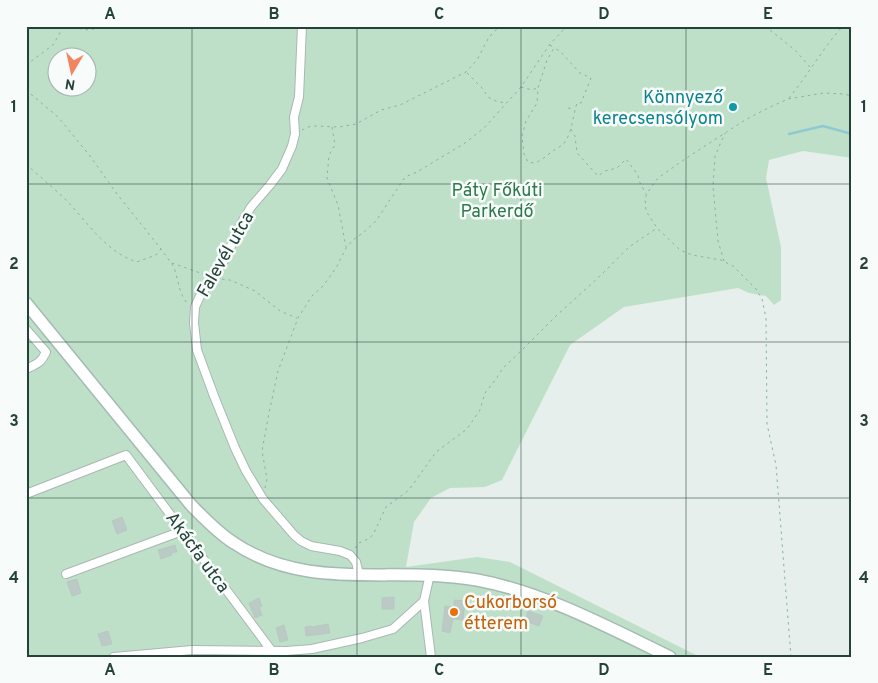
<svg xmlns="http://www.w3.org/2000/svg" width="878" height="683" font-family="Overpass,sans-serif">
	<rect width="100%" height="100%" fill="#e6efeb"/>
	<path fill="#bfe0c8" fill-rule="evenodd" d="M26,26H852V158L803,151L769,160L766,178L781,247V300L774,305L766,296L749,293L738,288L624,307L570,345L502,480L485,487L450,488L431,498L414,522L406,567L477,557L510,562L700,657H26ZM58,58H88V88H58Z"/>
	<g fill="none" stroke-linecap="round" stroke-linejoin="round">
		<path stroke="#8ec9d4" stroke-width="2.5" d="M789,134L823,126L852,134"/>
	</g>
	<path fill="#bbcac4" stroke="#b8c9c2" d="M122,517L127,530L117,534L112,521Z
		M175,545L177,552L171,553L172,555L161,559L158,550Z
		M77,579L81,593L72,596L67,582Z
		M394,597V609H382V598Z
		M259,598L262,606L259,607L262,615L255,618L249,603Z
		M454,600L465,601L463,620L453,619L450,633L442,631L445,606L454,607Z
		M528,611L543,616L539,626L525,621Z
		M328,624L330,633L306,636L305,627L311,626L312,627Z
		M284,625L288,640L280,642L276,628Z
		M108,631L112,644L102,646L98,634Z"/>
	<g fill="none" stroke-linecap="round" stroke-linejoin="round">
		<g stroke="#a8b8b2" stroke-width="10">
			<path id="minor" d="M302,26L299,97L294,117L295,134L292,146L282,169L270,185L251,207L242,222L225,259L200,296L195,307L194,323L197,350L214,396L235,448L246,471L263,499L294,535L301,541L311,546L340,551L350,555L356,562L359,575
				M26,329L46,352C41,363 37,364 26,369
				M26,494L126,455L271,650
				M66,574L182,531
				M424,601L431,657
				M114,657L192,650L286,651L312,649L362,638L393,629L424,601L430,574"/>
		</g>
		<g stroke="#a4bbb3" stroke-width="14">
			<path id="secondary" d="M26,303L191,505C205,519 218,533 234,543C308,593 395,565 477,580C543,592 610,628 670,657"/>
		</g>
		<path stroke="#86b3a5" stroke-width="1" stroke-dasharray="2.5 4" stroke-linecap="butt" d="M73,26C81,30 92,32 100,26
			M765,26L795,50L810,67
			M550,45L554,48L547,60L538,88L537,103L526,121L522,136L524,154L528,162C537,165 542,159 549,154C554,149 560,148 565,142C572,132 573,115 577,103H581L591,78L580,73L560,51L554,48
			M26,65L53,45L64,26
			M467,73L482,88L488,97L496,101L505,103
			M521,87L532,90L537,88
			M26,90L58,117L90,156L117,194L161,249L174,267L181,293L186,302L189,303
			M789,98C808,75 822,49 843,26
			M568,108L574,109
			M332,127L335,145L329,155L327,178L338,205L346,247
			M571,129L575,136L577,153L598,176L605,171L617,168L626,159L638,175L639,181L646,194
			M302,130L308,127L316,126L339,127L356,124L381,110L400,105L466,72L477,60L489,37L496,30L503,26
			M26,164C40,177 54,188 67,201C88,223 106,252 137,262L156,255L161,249
			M724,261L718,241L713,186L715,156L725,133
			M172,263L206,275
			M222,279L230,280L255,291L280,311L297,318
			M265,488L267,479L262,451L269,413L278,371L298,318L312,296L323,286L336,268L346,248L353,240L364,232L376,221L405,177L417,172L465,143L484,128L521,87L550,44L567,26
			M355,548L359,543L368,539L373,535L386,507L409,490L436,452L467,429L480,410L485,393L496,379L503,368L523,349L556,316L598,278L629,247L657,228
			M791,657L776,465L767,424L766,318L762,299L756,289L733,266L721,260L692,255L680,250L657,228L646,211L645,199L647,193L658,178L685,159L745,120L770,107L788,99L824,93L843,94L852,96"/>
		<use href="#minor" stroke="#fff" stroke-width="8"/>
		<use href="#secondary" stroke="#fff" stroke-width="11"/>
	</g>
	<path fill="none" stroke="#24423a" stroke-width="1" stroke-opacity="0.55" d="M192,26V657M357,26V657M521,26V657M686,26V657M26,184H852M26,342H852M26,498H852"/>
	<circle fill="#0f9aa8" stroke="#f7fbf9" stroke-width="2" cx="733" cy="107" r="5"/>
	<circle fill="#e8710a" stroke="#f7fbf9" stroke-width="2" cx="454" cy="612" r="5"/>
	<g text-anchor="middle" stroke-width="5" stroke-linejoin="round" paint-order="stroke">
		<g font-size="18" fill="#0d838f" stroke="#f7fbf9" text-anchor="end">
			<text x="723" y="103">Könnyező<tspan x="723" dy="21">kerecsensólyom</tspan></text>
		</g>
		<g font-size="18" fill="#2d7a4b" stroke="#f7fbf9">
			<text x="497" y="196">Páty Főkúti<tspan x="497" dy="21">Parkerdő</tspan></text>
		</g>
		<g font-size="18" fill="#24423a" stroke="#f7fbf9">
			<text transform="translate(225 254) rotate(-60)" y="6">Falevél utca</text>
			<text transform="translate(198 552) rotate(54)" y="6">Akácfa utca</text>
		</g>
		<g font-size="18" fill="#c56008" stroke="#f7fbf9" text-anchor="start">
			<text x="464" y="608">Cukorborsó<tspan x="464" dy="21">étterem</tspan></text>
		</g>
	</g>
	<rect width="878" height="683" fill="none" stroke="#f7fbf9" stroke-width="55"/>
	<g transform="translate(72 72) rotate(189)"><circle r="24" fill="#f7fbf9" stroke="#a3b1ad"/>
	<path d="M0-4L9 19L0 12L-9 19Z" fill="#f4845f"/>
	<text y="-8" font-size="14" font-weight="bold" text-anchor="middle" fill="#24423a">N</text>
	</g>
	<rect x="28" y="28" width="822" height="628" fill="none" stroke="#24423a" stroke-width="2"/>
	<g font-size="16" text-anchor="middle" font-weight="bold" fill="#24423a">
		<text x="110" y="19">A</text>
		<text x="274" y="19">B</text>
		<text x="439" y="19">C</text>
		<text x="604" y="19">D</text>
		<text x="768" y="19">E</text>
		<text x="14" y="112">1</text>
		<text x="864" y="112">1</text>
		<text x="14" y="269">2</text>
		<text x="864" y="269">2</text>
		<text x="14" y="426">3</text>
		<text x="864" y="426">3</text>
		<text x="14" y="583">4</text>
		<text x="864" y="583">4</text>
		<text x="110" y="675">A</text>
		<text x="274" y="675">B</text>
		<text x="439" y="675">C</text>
		<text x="604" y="675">D</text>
		<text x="768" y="675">E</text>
	</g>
</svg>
